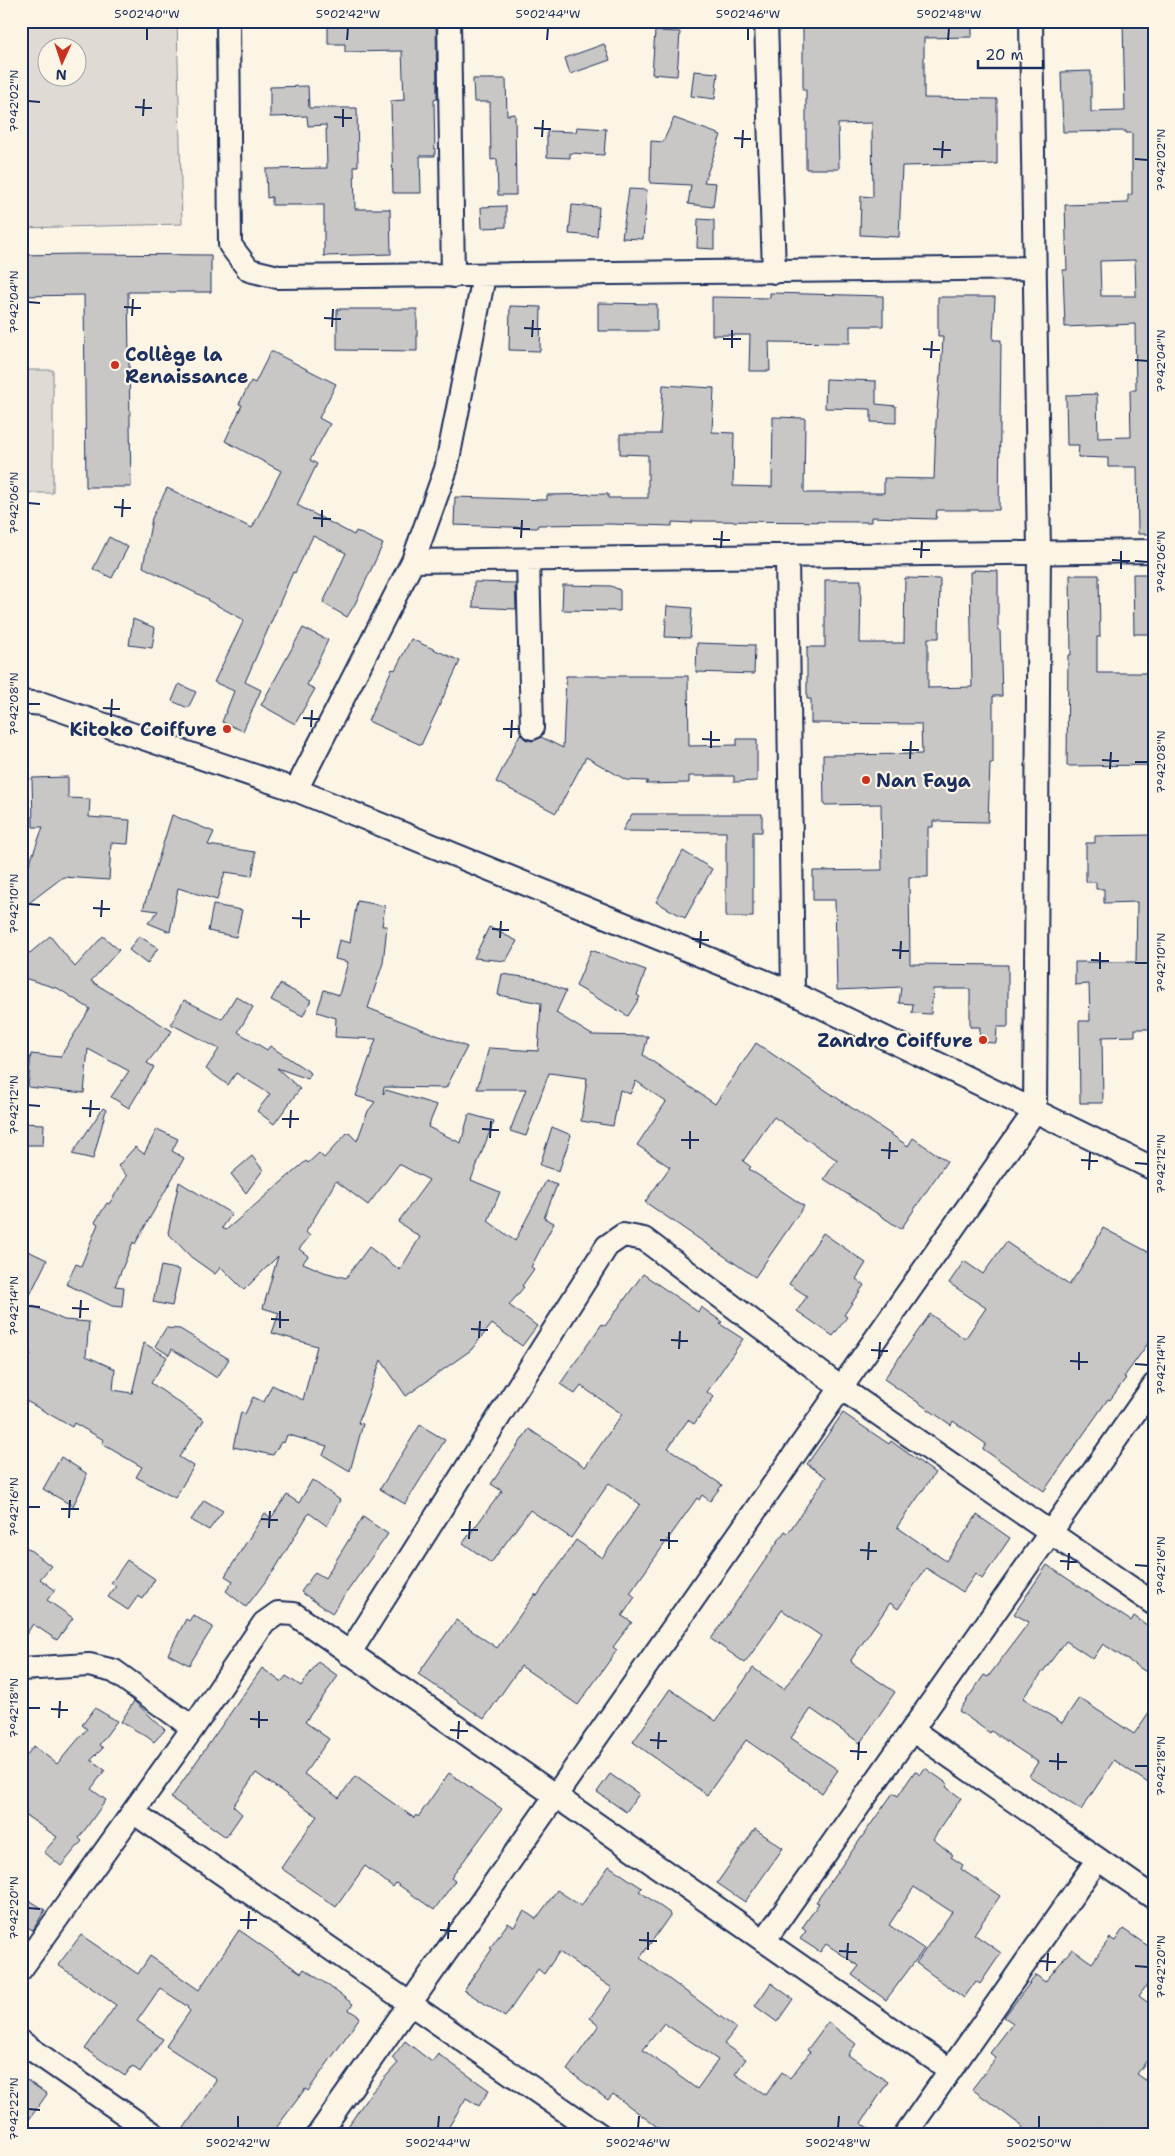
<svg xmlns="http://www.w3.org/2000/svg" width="1175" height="2156" font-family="'Shantell Sans',sans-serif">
	<rect width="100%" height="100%" fill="#fcf5e5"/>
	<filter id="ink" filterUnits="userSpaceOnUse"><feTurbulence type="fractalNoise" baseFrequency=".02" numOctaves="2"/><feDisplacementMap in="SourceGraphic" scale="10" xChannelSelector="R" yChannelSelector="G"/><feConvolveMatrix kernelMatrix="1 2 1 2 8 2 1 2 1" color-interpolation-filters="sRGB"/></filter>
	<g filter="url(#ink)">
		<path fill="#dfdbd4" stroke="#7d8599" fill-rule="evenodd" d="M69,21H177L182,224L21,228V23ZM48,48H78V78H48Z
			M21,370H53V493H21Z"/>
		<path fill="#c8c7c6" stroke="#1b2f5e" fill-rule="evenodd" d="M328,21H397L398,24L436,23L437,99L434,100L435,156H420L421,193H393L391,101L404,100L402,51L345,52V44H328Z
			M803,21H972V37L924,38V98L997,99V164L902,166L899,237L860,235L861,196L873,197L872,123L838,124L839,169H806V90H803Z
			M1123,21H1151L1154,194V534H1138L1137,467H1108V458L1078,457L1079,445H1067L1066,395L1097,394L1098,438L1131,437L1130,390H1136L1135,324L1065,327L1063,270H1067L1065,205L1128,203V195L1132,194V133H1126V131L1063,132L1061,72L1091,71V112L1125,111ZM1135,260L1136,296H1101L1100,261Z
			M655,31L680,32L677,76L652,74Z
			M604,44L610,60L570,74L565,58Z
			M694,71L718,73L715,99L691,96Z
			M473,79H506L507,115L515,114L516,195H498L497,159L491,160L490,102H474Z
			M308,86L309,108H357L358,166H354L355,209H390L391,254L324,256V205H272V197L267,198L266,169L327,168L326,125L308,126L307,116L270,117V87Z
			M674,118L721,135L704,182L716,183L713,207L688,204L691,185L650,183L651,141L663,142Z
			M577,127L606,129L604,155L570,153V158L547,157V131L576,132Z
			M629,189L647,190L643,239L622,238Z
			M572,205L599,207L597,236L569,234Z
			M506,206V227L482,228L481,207Z
			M698,219L714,220V249L697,248Z
			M78,254L211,255V292H128L131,487H86L84,295L21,296V255Z
			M770,293L883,296V326H850V343L769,342L770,371H749L750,335H712V297L770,298Z
			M938,297H995L993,340H1001L999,510H937L936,519L871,517V522L692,521V523L672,522V526L610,524L538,525L537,528L454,525L455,497L547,500V495L608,494V498H648V455L620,454V434H660L663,385L714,388L712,432L734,433L733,486L772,487L773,417L805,418L804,491L806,493H884V478L934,479L936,422L940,375H941L943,336H938Z
			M598,303L657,304V331H598Z
			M510,306L541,307L540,351L509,350Z
			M337,309H417V351L337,350Z
			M271,351L336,384L319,418L330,424L310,460L317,464L297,505L354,535L356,531L383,544L355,604L347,617L323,603L346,553L313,536L295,573L293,572L245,682L261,690L243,731L222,722L234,691L214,682L244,620L207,600L208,599L143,567L152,518L167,488L252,528L281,471L225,441L242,405L239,404L251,381L255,383Z
			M826,379L876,381V404L896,406V423L871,422V409L825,408Z
			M109,537L128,547L112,578L93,569Z
			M974,570L998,571V630H1000L1002,696H993V763H990L988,822L933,821V827H928V877H909L910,964L1008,965V1027H997L996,1043L979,1042L980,1027H970V989H933L931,1014L912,1013L913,1004L899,1003L901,987L837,990L835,900H813V871L882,870L881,804L824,805L823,755L922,754L921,724L811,723V699H807V647H825V580H861L860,643H904L905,578L940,579L939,638H928V688L972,687L970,572H974Z
			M1133,574H1154V634H1134Z
			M1070,575H1099L1100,637H1097V673H1154V765L1067,766L1068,655H1071Z
			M474,582L515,583L516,609L473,607Z
			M563,585L611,586L620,590V611L562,610Z
			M667,606L692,608L690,638L665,637Z
			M133,619L155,628L152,648L129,645Z
			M303,628L328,640L307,685L315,689L295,724L261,705Z
			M411,639L460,661L421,745L368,721L392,669L395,670Z
			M697,643L755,645L754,674L696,672Z
			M566,676H688L689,746L737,745V739H757V781L734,782V776H689V783L646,784L648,781L626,780L586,757L556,813L496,782L520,734L525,739L532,741L541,737L563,748Z
			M179,684L196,692L188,708L172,701Z
			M68,777V798L90,799L89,817L130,820L128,844L111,843L109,880L63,877L21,909V886L43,827H33L32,778Z
			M632,814H762V832H753V917H726V832L622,831Z
			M172,815L214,832L208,845L255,852V860L252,876L225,872L217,900L178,888L170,932L148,923L158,911L143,909Z
			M1154,835V1029H1135V1036L1102,1037L1103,1103H1080L1079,1021H1090L1089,984L1075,985V962H1136L1137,902L1104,903V889H1096V882H1086V843H1095V836Z
			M683,851L712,869L685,918L656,902Z
			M357,901L385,906L382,926H387L383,963L368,1008L467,1047L446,1088L384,1087L383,1094L386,1090L437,1105L428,1127L461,1143L469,1114L494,1121L471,1180L500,1192L488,1221L515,1241L546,1181L557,1185L544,1218L554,1223L531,1267L534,1269L522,1286L524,1287L509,1305L537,1326L522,1346L492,1324L471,1350L406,1396L381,1360L358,1423L363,1424L350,1471L323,1455L327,1446L289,1435H287L284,1443L281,1442L273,1455L233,1447L241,1412L245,1414L253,1397L264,1402L272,1385L303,1400L317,1346L272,1333L279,1313L263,1308L278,1256L244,1290L221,1267L215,1274L191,1257L168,1233L179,1182L232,1214L222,1228L226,1230L306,1161L308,1163L319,1153L324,1158L348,1132L357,1141L368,1111L375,1102L356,1096L376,1039L335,1037L336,1018L317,1012L324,990L339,995L348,962L335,959L339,940L350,943ZM399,1164L429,1180L398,1222L420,1237L400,1270L369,1247L346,1278L324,1272L303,1263L308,1256L299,1249L310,1236L306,1232L336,1181L368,1205Z
			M213,905L242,910L236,937L208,931Z
			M489,927L517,941L506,961L474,958Z
			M50,936L75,967L103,936L119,950L91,981L172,1031L147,1063L154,1067L129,1108L111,1097L129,1071L88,1049L84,1093L28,1087L31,1054L60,1057L90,1009L59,989L21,977V950L30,953Z
			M139,936L158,948L147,964L129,950Z
			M591,950L646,970L637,995L640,997L628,1016L576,986Z
			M502,974L538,979L566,991L556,1013L592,1035L648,1036L643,1055L715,1104L756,1043L908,1146L913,1138L947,1161L901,1229L824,1179L837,1160L774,1117L743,1161L751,1167L749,1169L804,1206L755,1277L645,1202L670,1167L637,1145L666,1102L636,1081L630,1094L620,1090L613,1126L581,1121L587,1078L549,1073L526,1136L510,1131L526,1089H477L489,1048L538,1051L541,1003L498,995Z
			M280,984L311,1000L303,1016L271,1000Z
			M236,996L253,1007L238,1032L267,1050L270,1046L311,1073L308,1079L277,1068L300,1089L274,1124L257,1111L270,1094L236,1073L228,1085L206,1069L219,1049L171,1024L184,1000L222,1019Z
			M103,1108L106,1110L93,1159L72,1154Z
			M21,1123L44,1124L43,1145H21Z
			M552,1127L571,1135L559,1171L540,1165Z
			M157,1129L178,1139L172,1151L184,1158L135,1244L133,1242L115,1286L124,1287L122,1307L112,1306L66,1284L76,1264L81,1266L98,1224L95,1222L107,1203L109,1204L127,1176L118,1166L135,1147L144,1154Z
			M252,1156L263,1170L246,1193L231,1174Z
			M1103,1228L1154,1255V1335L1124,1377L1126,1378L1110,1400L1108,1399L1044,1491L983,1449L986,1444L953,1421L951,1425L884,1379L930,1314L965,1339L986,1308L949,1283L964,1261L983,1274L1006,1242L1069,1285L1085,1262Z
			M823,1233L866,1263L856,1279L864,1285L844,1315L847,1317L833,1336L797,1311L807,1296L789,1284Z
			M28,1251L47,1260L26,1303L64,1320L89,1322L86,1356L115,1369L113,1390L132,1393L144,1343L167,1357L151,1383L204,1420L179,1457L194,1466L175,1498L136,1477L142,1467L102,1444L104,1440L74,1423L72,1427L21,1398V1372L31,1354L21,1350V1266Z
			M161,1266L180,1270L172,1306L153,1302Z
			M643,1274L698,1312L701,1307L722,1322L720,1324L743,1339L707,1392L714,1397L694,1424L688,1420L668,1448L722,1485L710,1501L702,1495L699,1500L697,1498L630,1593L635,1597L622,1616L632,1622L613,1647L617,1650L578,1705L521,1666L484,1719L418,1674L456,1620L497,1648L535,1594L537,1596L576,1540L602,1558L640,1504L609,1483L571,1538L530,1510L491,1563L463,1543L502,1491L491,1484L529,1429L585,1467L622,1414L581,1386L575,1394L560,1384L602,1324L605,1326Z
			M166,1328L180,1329L229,1359L217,1378L172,1349L169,1355L155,1346Z
			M843,1413L889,1444L891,1441L935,1473L897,1527L946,1561L977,1515L1010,1538L982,1579L975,1574L963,1592L926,1568L898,1609L890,1603L851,1660L852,1663L895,1692L860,1743L811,1709L791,1738L838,1770L822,1793L746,1740L707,1795L633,1742L670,1689L716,1721L753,1668L784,1689L821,1636L782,1610L745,1663L711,1639L785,1531L788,1533L826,1477L807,1464Z
			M420,1425L445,1440L405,1504L380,1489Z
			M61,1457L86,1473V1479L73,1506L43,1489Z
			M312,1480L340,1500L327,1526L309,1513L275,1569L246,1607L226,1591L233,1581L225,1576L265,1513L271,1518L287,1495L299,1503Z
			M204,1500L223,1511L209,1530L191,1520Z
			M363,1517L388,1534L332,1613L301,1592L315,1572L325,1578Z
			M21,1543L51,1566L40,1579L55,1590L47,1600L73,1618L57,1640L33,1624L21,1642Z
			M127,1560L155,1579L143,1599L138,1596L128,1610L108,1597L116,1586L111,1583Z
			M1047,1565L1131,1621L1134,1616L1154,1630V1677L1103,1644L1093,1659L1066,1641L1023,1698L1062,1723L1079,1698L1134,1734L1154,1705V1787L1114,1760L1081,1810L1029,1776L1038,1762L991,1731L990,1733L959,1711L984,1675L988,1677L1029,1622L1014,1614Z
			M193,1615L213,1627L189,1665L168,1654L186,1619L189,1621Z
			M318,1662L338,1676L305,1722L329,1739L304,1774L339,1798L355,1776L414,1818L416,1815L418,1817L449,1773L502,1809L451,1878L455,1881L434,1910L396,1883L393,1887L365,1866L336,1907L281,1868L317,1816L256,1773L233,1806L242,1814L226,1837L171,1798L262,1668L281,1682L286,1676L301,1686Z
			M134,1701L165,1730L154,1742L146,1736L121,1722Z
			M95,1708L117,1721L99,1745L103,1748L91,1760L105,1770L91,1789L106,1800L79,1838L82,1841L61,1866L44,1852L57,1837L21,1812V1762L34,1746L57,1764L87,1729L82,1725Z
			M925,1768L948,1784L946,1787L961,1798L933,1839L953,1855L951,1857L963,1865L961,1869L1000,1896L974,1934L1001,1953L980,1984L976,1981L964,1998L916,1963L952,1912L914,1887L889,1925L924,1949L886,2000L852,1975L859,1966L826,1944L820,1952L800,1939L806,1931L802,1928L819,1903L816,1902L893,1793L898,1796L915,1771L920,1775Z
			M610,1774L639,1794L626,1812L597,1792Z
			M755,1829L783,1848L745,1902L717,1883Z
			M609,1866L642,1888L639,1891L671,1914L640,1958L736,2028L724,2044L746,2059L735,2074L766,2095L782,2072L790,2078L810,2052L807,2050L828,2022L856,2044L848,2055L888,2082L861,2123L878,2135H668L613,2094L608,2100L567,2070L599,2025L590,2018L612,1988L559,1952L544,1974L538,1969L505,2017L464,1990L492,1949L490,1948L508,1923L514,1927L524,1911L536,1919L557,1890L581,1906ZM664,2023L718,2060L697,2089L643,2050Z
			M21,1895L45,1910L33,1930L21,1924Z
			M1123,1929L1154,1950V1975L1139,1996L1154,2007V2051L1137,2074L1154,2086V2135H1109L1099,2128L1094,2135H1018L1023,2127L972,2089L996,2058L990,2053L1013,2023L1004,2017L1036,1975L1045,1982L1072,1949L1092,1963L1110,1938L1115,1941Z
			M239,1930L301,1973L304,1969L325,1983L353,2004L349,2010L360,2017L308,2091L305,2089L271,2135H193L184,2128L216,2081L215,2078L166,2046L190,2011L187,2008L188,2007L160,1988L137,2021L163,2039L140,2072L132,2066L125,2076L85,2049L116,2005L58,1965L81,1935L138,1974L150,1956L199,1990Z
			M771,1983L793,1999L777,2022L755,2006Z
			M405,2041L432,2062L438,2054L489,2090L479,2106L466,2098L444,2135H342L370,2094L398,2063L392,2058Z
			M21,2076L47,2094L21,2131Z"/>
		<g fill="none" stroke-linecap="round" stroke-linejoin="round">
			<g stroke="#1b2f5e" stroke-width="26">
				<path id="minor" d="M228,21L230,245L249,270L278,277L1035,268
					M449,21L453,276
					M766,21L774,272
					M787,556L793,993
					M528,560L532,728
					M413,561L1154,551
					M21,702L43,704L296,790L793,993L1154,1169
					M296,790L413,561L446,469L484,276
					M349,1654L607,1246L623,1235L644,1239L841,1388L1154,1604
					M21,1669L89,1665L114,1671L193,1728
					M912,1730L1154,1898
					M133,1812L600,2135
					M764,1941L1154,1385
					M21,1969L193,1728L264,1623L278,1613L294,1614L950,2070
					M21,2042L155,2135
					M318,2135L1035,1111L1039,552L1031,21
					M905,2135L1098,1859"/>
			</g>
			<use href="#minor" stroke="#fcf5e5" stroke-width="22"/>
		</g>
	</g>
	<path fill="none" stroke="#1b2f5e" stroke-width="2" d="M147,40V28M347,40L348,28M547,40L548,28M748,40V28M948,40L949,28M28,101L40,102M135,107L152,108M143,116L144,99M334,117L352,118M343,127V109M534,128L551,129M542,137L543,120M734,138L751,139M742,148L743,130M933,149L951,150M942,158L943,141M1135,159L1148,160M28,302L40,303M124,307L141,308M132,316L133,299M324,318L341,319M332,327L333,309M524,328L541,329M532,337L533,320M723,339H741M732,348V330M923,349L940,350M931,358L932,341M1135,360L1148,361M28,503L40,504M114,507L131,508M122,517L123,499M313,518L331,519M322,527V510M513,528L530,529M521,538L522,520M713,539L730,540M721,548L722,531M913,549L930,550M921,558L922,541M1112,560L1130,561M1135,561L1148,562M1121,569V551M28,704H40M103,708L120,709M111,717L112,699M303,718L320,719M311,727L312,710M503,729H520M511,738L512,720M702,739L720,740M711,748V731M902,750H919M910,759L911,741M1102,760L1119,761M1135,762H1148M1110,769L1111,752M28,904L40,905M93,908L110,909M101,917L102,900M292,918L310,919M301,928V910M492,929L509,930M500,938L501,921M692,939L709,940M700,948L701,931M892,950L909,951M900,959L901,941M1091,960L1109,961M1135,963H1148M1100,969V952M28,1105L40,1106M82,1108L100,1109M90,1117L91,1100M282,1119H299M290,1128L291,1110M482,1129L499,1130M490,1138L491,1121M681,1140H699M690,1149V1131M881,1150L898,1151M889,1159L890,1142M1081,1160L1098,1161M1135,1163L1148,1164M1089,1170L1090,1152M28,1306L40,1307M72,1308L89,1309M80,1318L81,1300M271,1319L289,1320M280,1328V1311M471,1329L488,1330M479,1338L480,1321M671,1340L688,1341M679,1349L680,1331M871,1350L888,1351M879,1359L880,1342M1070,1361L1088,1362M1135,1364L1148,1365M1079,1370V1352M28,1507H40M61,1509H79M69,1518L70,1500M261,1519L278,1520M269,1528L270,1511M461,1530H478M469,1539L470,1521M660,1540L678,1541M669,1549V1532M860,1550L877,1551M868,1560L869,1542M1060,1561L1077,1562M1135,1565L1148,1566M1068,1570L1069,1553M28,1708H40M51,1709L68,1710M59,1718L60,1701M250,1719L268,1720M259,1728V1711M450,1730L468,1731M458,1739L459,1721M650,1740L667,1741M658,1749L659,1732M850,1751L867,1752M858,1760L859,1742M1049,1761L1067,1762M1135,1766H1148M1058,1770V1753M28,1908L40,1909M240,1920H257M248,1929L249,1911M440,1930L457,1931M448,1939L449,1922M639,1940L657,1941M648,1950V1932M839,1951L857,1952M847,1960L848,1943M1039,1961L1056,1962M1135,1966L1148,1967M1047,1971L1048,1953M28,2109L40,2110M238,2128V2116M438,2128L439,2116M638,2128L639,2116M838,2128L839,2116M1039,2128V2116"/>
	<g fill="#c8321e" stroke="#fcf5e5" stroke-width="2">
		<circle cx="115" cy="365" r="5"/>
		<circle cx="227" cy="729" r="5"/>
		<circle cx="866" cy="780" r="5"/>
		<circle cx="983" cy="1040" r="5"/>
	</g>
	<g text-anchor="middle" stroke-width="4.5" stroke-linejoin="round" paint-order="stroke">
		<g font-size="19" font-weight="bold" fill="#1b2f5e" stroke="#fcf5e5" text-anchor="start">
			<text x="125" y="361">Collège la<tspan x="125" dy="22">Renaissance</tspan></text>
			<text x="217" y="736" text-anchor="end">Kitoko Coiffure</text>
			<text x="876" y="787">Nan Faya</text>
			<text x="973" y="1047" text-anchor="end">Zandro Coiffure</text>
		</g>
	</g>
	<rect width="1175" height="2156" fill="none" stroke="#fcf5e5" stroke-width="55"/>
	<g transform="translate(62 62) rotate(183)"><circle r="24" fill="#fcf5e5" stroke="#a2a6af"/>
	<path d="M0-4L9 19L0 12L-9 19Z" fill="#c8321e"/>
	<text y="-8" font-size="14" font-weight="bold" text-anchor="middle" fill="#1b2f5e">N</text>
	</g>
	<path d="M978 60v8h65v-8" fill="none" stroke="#1b2f5e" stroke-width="2.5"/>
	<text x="985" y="60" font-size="15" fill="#1b2f5e" stroke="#fcf5e5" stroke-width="4" paint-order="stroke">20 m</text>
	<rect x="28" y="28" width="1120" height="2100" fill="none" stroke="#1b2f5e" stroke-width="2"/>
	<g font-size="12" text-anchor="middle" fill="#1b2f5e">
		<text x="147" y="18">5°02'40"W</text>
		<text x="348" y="18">5°02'42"W</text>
		<text x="548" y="18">5°02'44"W</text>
		<text x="748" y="18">5°02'46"W</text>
		<text x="949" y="18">5°02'48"W</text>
		<text transform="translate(14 101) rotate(-90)" y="4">7°42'02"N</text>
		<text transform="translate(1161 160) rotate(-90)" y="4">7°42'02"N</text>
		<text transform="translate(14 302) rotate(-90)" y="4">7°42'04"N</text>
		<text transform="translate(1161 361) rotate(-90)" y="4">7°42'04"N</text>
		<text transform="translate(14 503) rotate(-90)" y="4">7°42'06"N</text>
		<text transform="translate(1161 562) rotate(-90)" y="4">7°42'06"N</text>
		<text transform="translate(14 704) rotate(-90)" y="4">7°42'08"N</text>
		<text transform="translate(1161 762) rotate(-90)" y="4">7°42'08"N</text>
		<text transform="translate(14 904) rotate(-90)" y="4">7°42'10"N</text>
		<text transform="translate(1161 963) rotate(-90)" y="4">7°42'10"N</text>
		<text transform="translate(14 1105) rotate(-90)" y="4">7°42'12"N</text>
		<text transform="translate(1161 1164) rotate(-90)" y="4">7°42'12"N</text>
		<text transform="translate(14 1306) rotate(-90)" y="4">7°42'14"N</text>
		<text transform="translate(1161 1365) rotate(-90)" y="4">7°42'14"N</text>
		<text transform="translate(14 1507) rotate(-90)" y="4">7°42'16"N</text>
		<text transform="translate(1161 1566) rotate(-90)" y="4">7°42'16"N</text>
		<text transform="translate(14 1708) rotate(-90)" y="4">7°42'18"N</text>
		<text transform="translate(1161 1766) rotate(-90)" y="4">7°42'18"N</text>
		<text transform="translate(14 1908) rotate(-90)" y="4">7°42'20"N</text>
		<text transform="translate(1161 1967) rotate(-90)" y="4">7°42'20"N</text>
		<text transform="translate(14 2109) rotate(-90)" y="4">7°42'22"N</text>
		<text x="238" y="2147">5°02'42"W</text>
		<text x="438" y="2147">5°02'44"W</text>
		<text x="638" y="2147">5°02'46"W</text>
		<text x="838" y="2147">5°02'48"W</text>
		<text x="1039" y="2147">5°02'50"W</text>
	</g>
</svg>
